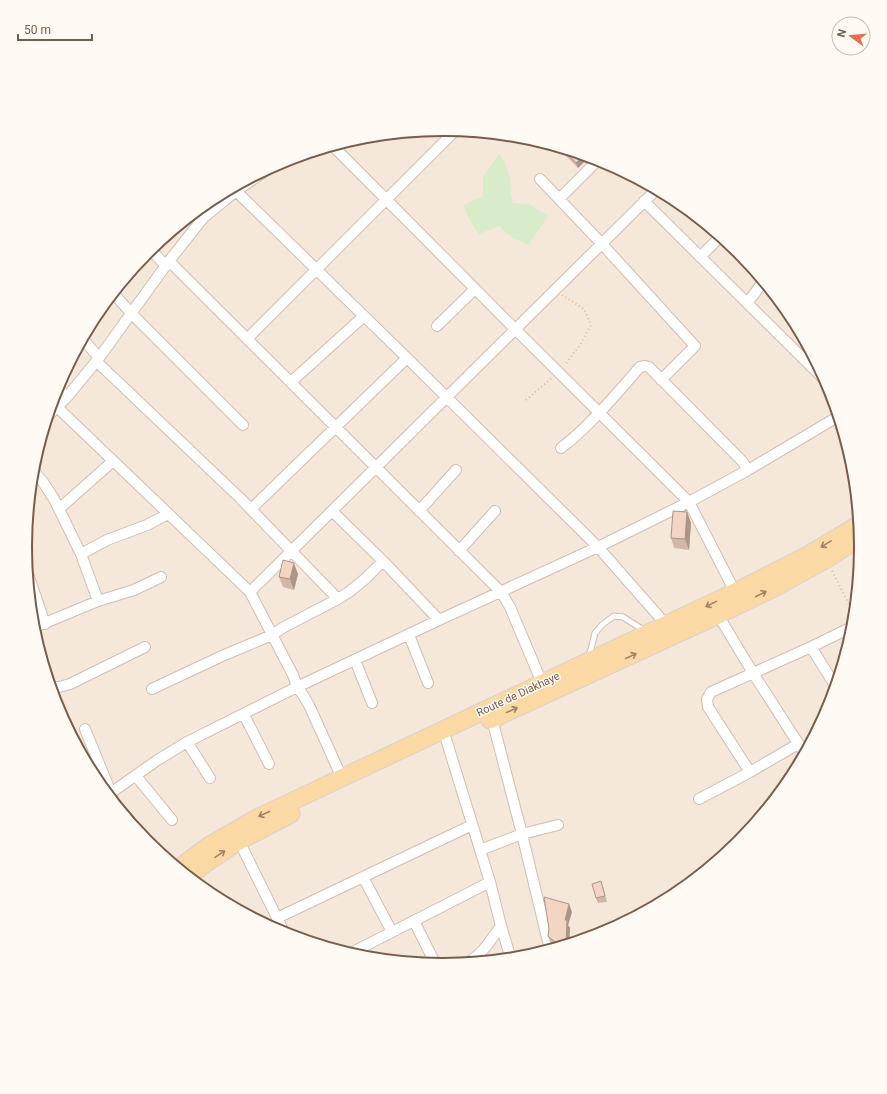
<svg xmlns="http://www.w3.org/2000/svg" width="887" height="1094" font-family="Roboto,sans-serif">
	<rect width="100%" height="100%" fill="#fdf6ec"/>
	<path fill="#f5e8da" d="M26 547a417 417 0 1 1 834 0a417 417 0 1 1-834 0Z"/>
	<path fill="#d8ecc9" d="M499,154L505,162L510,178L511,194L513,203L528,204L548,216L528,245L513,238L499,226L479,234L469,219L463,205L483,196V177Z"/>
	<g fill="none" stroke-linecap="round" stroke-linejoin="round">
		<g stroke="#d1beb0" stroke-width="7">
			<path id="lane" d="M589,657L595,633L603,624L614,616L623,617L645,631"/>
		</g>
		<g stroke="#d1beb0" stroke-width="12">
			<path id="street" d="M332,145L515,329L689,502L735,592
				M540,179L602,244L695,346L661,380
				M236,191L407,358L598,547L669,628
				M559,199L599,159
				M644,201L829,384
				M150,249L166,266
				M700,257L721,236
				M169,261L501,592L510,607L542,683
				M113,293L131,313L243,425
				M747,303L755,293L764,280
				M437,326L475,289
				M83,339L99,358
				M247,339L456,130
				M96,361L239,497L338,599
				M291,382L364,316
				M57,387L67,397
				M57,407L250,592L293,675L297,687L303,695L309,705L342,778
				M48,416L67,397L99,358L169,261L204,217L236,191L271,167
				M561,448C590,426 616,394 640,367L645,366L649,367L742,461L748,470
				M33,470L43,482L54,499L81,554L98,601
				M59,509L113,461
				M251,509L407,358
				M332,511L383,561L439,620
				M419,511L456,470
				M459,551L495,511
				M81,554L107,540L147,525L168,514
				M28,574L45,624
				M250,592L657,189
				M718,615L753,673L805,754
				M33,628L98,601L134,590L161,577
				M409,635L428,683
				M811,647L836,687
				M355,660L372,703
				M51,687H59L70,684L145,647
				M152,689L173,679L222,656L272,635L284,627L338,599L349,592L365,579L383,561
				M244,715L269,764
				M492,719L522,834L550,950
				M85,729L111,793
				M446,739L490,882L501,926L511,959
				M187,742L210,778
				M750,772L708,707L707,699L711,692L811,647L854,626
				M136,776L172,820
				M108,795L156,761L187,742L297,687L439,620L598,547L689,502L748,470L839,416
				M699,799L750,772L798,744
				M239,841L285,934
				M480,850L522,834L558,825
				M363,877L392,932
				M277,918L472,825
				M414,921L436,965
				M361,948L365,958
				M349,954L490,882
				M466,963C482,956 491,939 501,926"/>
		</g>
		<g stroke="#dad1cd" stroke-width="19">
			<path id="primary" d="M490,720L718,615L776,587L825,560L861,537
				M179,868L210,845L257,818L735,592L808,555L860,524
				M189,877L205,864L239,841L291,814"/>
		</g>
		<path stroke="#d9b8a5" stroke-width="2" stroke-dasharray="1 3" stroke-linecap="butt" d="M562,295L584,309L591,325L580,345L565,365
			M526,400L552,378
			M832,571L855,616"/>
		<use href="#lane" stroke="#fff" stroke-width="5"/>
		<use href="#street" stroke="#fff" stroke-width="10"/>
		<use href="#primary" stroke="#fbd9a5" stroke-width="17"/>
	</g>
	<path fill="#d1b7a8" d="M557,146L587,155L588,158L578,168L558,148Z
		M687,512L691,523L689,550L674,548L671,538Z
		M298,574L294,590L283,587L279,577Z
		M603,886L607,902L598,903L596,898Z
		M572,912L568,925L570,928L569,944L556,948L551,944L548,936Z"/>
	<path fill="#aa9588" d="M584,155H587L588,158L578,168L576,163Z
		M687,512L691,523L689,550L685,539Z
		M294,563L298,574L294,590L290,579Z
		M569,904L572,912L568,925L570,928L569,944L566,945L565,920Z"/>
	<path fill="#f3d5c3" stroke="#aa9588" d="M561,147L584,155L576,163Z
		M673,511L687,512L685,539L671,538Z
		M283,560L294,563L290,579L279,577Z
		M601,881L605,896L596,898L592,884Z
		M544,897L569,904L565,920H567L566,945L561,947L548,936L549,929Z
		M346,951L358,953L357,956L346,953Z"/>
	<defs><path id="oneway-shaft" d="M-6 0H5M1.5-3L5.5 0L1.5 3" fill="none" stroke-width="1.6" stroke-linecap="round" stroke-linejoin="round"/></defs>
	<g stroke="#a18267">
		<use href="#oneway-shaft" transform="translate(826 544) rotate(149)"/>
		<use href="#oneway-shaft" transform="translate(761 594) rotate(-26)"/>
		<use href="#oneway-shaft" transform="translate(711 604) rotate(154)"/>
		<use href="#oneway-shaft" transform="translate(631 656) rotate(-25)"/>
		<use href="#oneway-shaft" transform="translate(512 710) rotate(-24)"/>
		<use href="#oneway-shaft" transform="translate(264 814) rotate(155)"/>
		<use href="#oneway-shaft" transform="translate(220 854) rotate(-34)"/>
	</g>
	<g text-anchor="middle" stroke-width="3" stroke-linejoin="round" paint-order="stroke">
		<g font-size="11" fill="#7a5c4d" stroke="#fffaf3">
			<text transform="translate(518 694) rotate(-25)" y="4">Route de Diakhaye</text>
		</g>
	</g>
	<path d="M0 0H887V1094H0ZM32 547a411 411 0 1 1 822 0a411 411 0 1 1-822 0Z" fill="#fffaf3" fill-rule="evenodd"/>
	<path fill="none" stroke="#7a5c4d" stroke-width="2" d="M32 547a411 411 0 1 1 822 0a411 411 0 1 1-822 0Z"/>
	<g transform="translate(851 36) rotate(286)"><circle r="19" fill="#fffaf3" stroke="#cabbb1"/>
	<path d="M0-3L7 15L0 10L-7 15Z" fill="#e76f51"/>
	<text y="-6" font-size="11" font-weight="bold" text-anchor="middle" fill="#7a5c4d">N</text>
	</g>
	<path d="M18 34v6h74v-6" fill="none" stroke="#7a5c4d" stroke-width="2"/>
	<text x="24" y="34" font-size="12" fill="#7a5c4d" stroke="#fffaf3" stroke-width="3" paint-order="stroke">50 m</text>
</svg>
